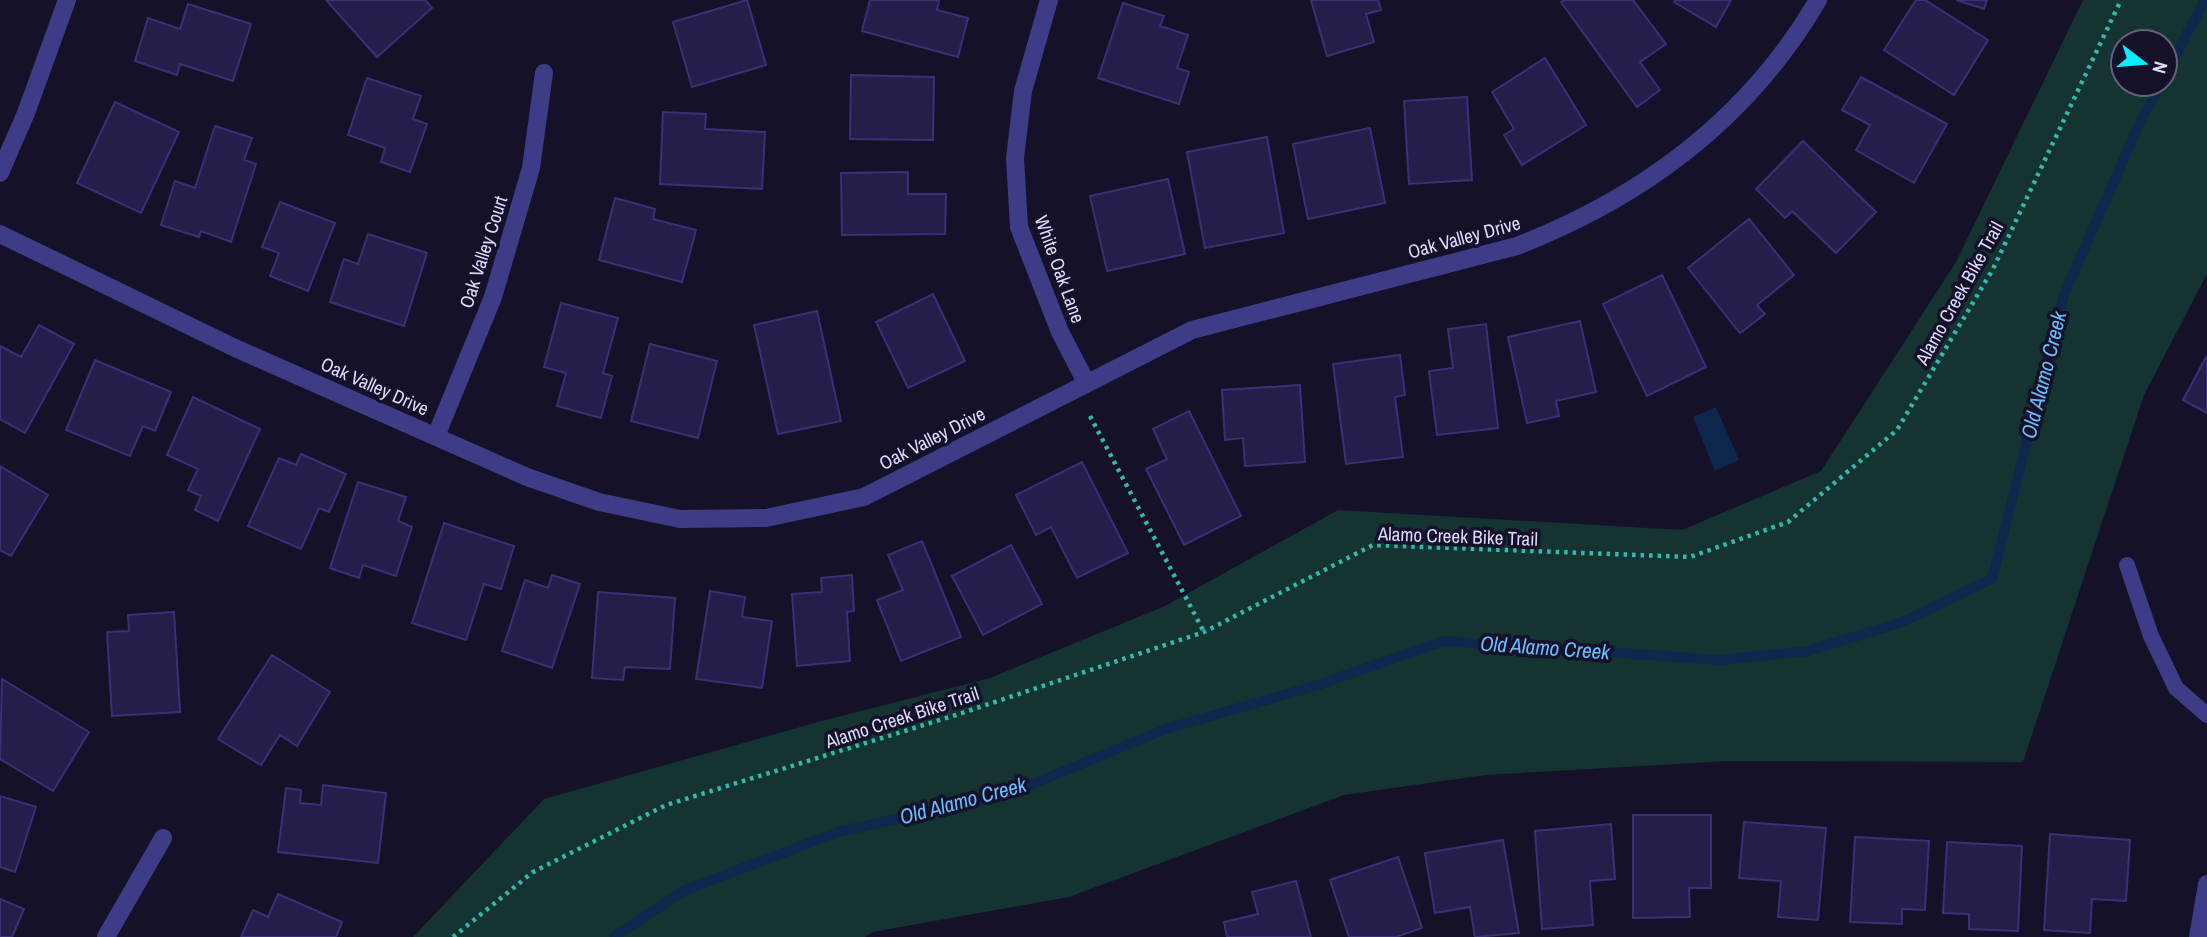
<svg xmlns="http://www.w3.org/2000/svg" width="2207" height="937" font-family="'Archivo Narrow',sans-serif">
	<rect width="100%" height="100%" fill="#141129"/>
	<path fill="#143331" fill-rule="evenodd" d="M2083,0H2207V274L2144,395L2023,762L1729,761L1486,775L1344,795L1069,897L873,932L865,937H413L544,799L818,722L990,678L1165,606L1338,510L1682,530L1821,471L1956,262ZM2123,42H2165V84H2123Z"/>
	<path fill="#0e274c" d="M1716,407L1739,460L1715,471L1693,417Z"/>
	<g fill="none" stroke-linecap="round" stroke-linejoin="round">
		<path stroke="#0e274c" stroke-width="10" d="M2165,75L2205,0
			M614,937L683,891L838,832L1006,795L1166,729L1315,686L1444,641L1720,660L1808,651L1902,622L1992,579L2064,295L2139,124L2160,84"/>
	</g>
	<path fill="#251d4a" stroke="#3b3076" stroke-width="2" d="M326,0H425L432,8L377,57Z
		M747,0L766,65L692,87L673,22Z
		M870,0H939L937,10L968,18L958,57L862,31Z
		M1311,0H1378L1381,10L1366,14L1374,42L1327,56Z
		M1565,0H1633L1666,44L1640,62L1660,90L1637,107L1561,2Z
		M1676,0H1731L1716,27L1674,2Z
		M1916,0H1925L1988,40L1954,95L1884,50Z
		M1956,0H1987L1984,9Z
		M1123,3L1164,16L1160,26L1188,35L1177,68L1189,72L1179,104L1098,78Z
		M188,4L251,24L233,81L180,64L177,75L135,61L148,18L180,29Z
		M1545,58L1586,125L1522,165L1504,135L1514,129L1492,92Z
		M851,75L934,77L933,140L850,139Z
		M1861,77L1947,124L1914,183L1856,150L1870,125L1842,110Z
		M367,78L421,96L413,119L427,124L410,172L381,162L385,148L348,135Z
		M1467,97L1472,180L1409,184L1404,101Z
		M115,102L179,132L141,213L77,183Z
		M663,112L706,114L705,129L765,132L762,189L660,184Z
		M215,126L252,138L244,160L256,164L231,242L201,231L199,237L161,225L175,181L195,188Z
		M1370,128L1385,203L1308,219L1293,144Z
		M1267,137L1284,233L1205,248L1187,152Z
		M1803,141L1876,212L1836,253L1792,211L1785,218L1756,189Z
		M908,172V194H946L945,234L842,235L841,173Z
		M1168,179L1185,254L1107,271L1090,196Z
		M615,198L655,209L653,219L696,230L682,282L599,260Z
		M280,202L335,223L308,291L270,276L279,253L262,247Z
		M1749,219L1794,275L1757,305L1765,314L1740,333L1688,268Z
		M368,234L427,253L404,326L330,302L344,259L358,264Z
		M1662,275L1706,367L1647,396L1603,304Z
		M933,294L965,361L908,388L876,322Z
		M561,303L618,318L603,373L612,376L601,418L557,406L566,373L544,367Z
		M817,311L841,421L778,434L754,325Z
		M1580,321L1596,392L1556,401L1559,416L1527,423L1508,337Z
		M1486,324L1498,428L1437,435L1429,371L1453,368L1448,329Z
		M39,325L74,344L25,433L0,419V346L21,357Z
		M650,344L717,361L698,438L631,421Z
		M1400,355L1405,395L1395,397L1403,457L1346,464L1333,364Z
		M2206,357L2207,358V413L2183,400Z
		M95,360L171,392L155,431L143,426L130,456L66,430Z
		M1300,385L1305,462L1245,466L1243,438L1225,440L1222,390Z
		M193,397L260,429L218,521L195,510L201,496L188,490L198,469L167,455Z
		M1189,411L1241,516L1184,545L1146,469L1167,459L1153,429Z
		M301,454L346,474L329,512L319,508L301,549L248,526L279,458L296,465Z
		M1082,462L1128,553L1077,578L1051,527L1036,535L1016,495Z
		M0,466L48,495L11,556L0,550Z
		M358,482L406,497L398,521L412,527L396,576L363,565L359,578L330,568Z
		M444,523L514,546L501,589L484,584L466,640L412,623Z
		M922,541L961,637L901,661L877,600L903,590L888,555Z
		M1011,545L1042,604L983,635L952,576Z
		M552,575L580,584L552,668L502,651L525,580L548,588Z
		M852,575L854,611L847,612L850,661L797,666L792,594L822,592L821,578Z
		M710,591L745,597L742,617L772,621L762,688L696,679Z
		M598,592L675,598L670,669L625,667L623,680L592,678Z
		M174,612L180,712L112,716L107,632L129,631L128,615Z
		M272,655L330,692L297,746L280,735L261,765L218,739Z
		M2,679L89,732L53,791L0,759Z
		M323,785L386,793L378,863L278,852L286,788L301,790L300,803L321,805Z
		M0,796L36,807L15,872L0,867Z
		M1633,815H1711V888H1689L1690,917L1633,918Z
		M1744,822L1826,828L1818,920L1778,917L1781,881L1739,878Z
		M1611,824L1615,879L1590,881L1593,925L1542,929L1535,831Z
		M2050,834L2130,840L2126,901L2092,899L2090,933L2044,930Z
		M1855,837L1929,841L1925,910L1902,909V924L1850,922Z
		M1503,840L1519,933L1475,937L1470,907L1435,913L1425,853Z
		M1947,842L2022,846L2018,931L1969,929V914L1943,913Z
		M1398,857L1422,928L1396,937H1349L1330,880Z
		M1296,881L1311,937H1227L1224,922L1258,914L1252,892Z
		M278,894L342,922L336,937H241L253,910L268,917Z
		M0,899L24,909L12,937H0Z"/>
	<g fill="none" stroke-linecap="round" stroke-linejoin="round">
		<path stroke="#32baac" stroke-width="4.5" stroke-dasharray="3.5 5" stroke-linecap="butt" d="M1090,416L1204,632
			M453,937L533,872L666,805L956,715L1204,632L1373,545L1690,557L1788,522L1897,430L1993,269L2121,0"/>
		<path stroke="#3d3d87" stroke-width="16" d="M2127,565L2151,636L2176,688L2207,715"/>
		<path stroke="#3d3d87" stroke-width="18" d="M1049,0L1023,91L1015,158L1019,227L1060,332L1086,382
			M0,234L235,348L527,477L599,502L680,519L766,518L864,497L1192,330L1517,246C1643,197 1749,118 1818,0
			M436,436L493,297L531,168L544,73
			M106,937L163,838
			M2198,937L2207,884"/>
		<path stroke="#3d3d87" stroke-width="18" d="M0,173L26,113L67,0"/>
	</g>
	<g text-anchor="middle" stroke-width="7" stroke-linejoin="round" paint-order="stroke">
		<g font-size="19" fill="#dddafe" stroke="#141129">
			<text transform="translate(1464 237) rotate(-15)" y="7">Oak Valley Drive</text>
			<text transform="translate(483 252) rotate(-72)" y="7">Oak Valley Court</text>
			<text transform="translate(1060 269) rotate(70)" y="7">White Oak Lane</text>
			<text transform="translate(1959 293) rotate(-61)" y="7">Alamo Creek Bike Trail</text>
			<text transform="translate(375 386) rotate(24)" y="7">Oak Valley Drive</text>
			<text transform="translate(932 438) rotate(-27)" y="7">Oak Valley Drive</text>
			<text transform="translate(1458 536) rotate(2)" y="7">Alamo Creek Bike Trail</text>
			<text transform="translate(902 717) rotate(-18)" y="7">Alamo Creek Bike Trail</text>
		</g>
		<g font-size="21" font-style="italic" fill="#6abefd" stroke="#141129">
			<text transform="translate(2044 375) rotate(-76)" y="7">Old Alamo Creek</text>
			<text transform="translate(1545 648) rotate(4)" y="7">Old Alamo Creek</text>
			<text transform="translate(963 801) rotate(-15)" y="7">Old Alamo Creek</text>
		</g>
	</g>
	<g transform="translate(2144 63) rotate(106)"><circle r="33" fill="#141129" stroke="#64617e" stroke-width="2"/>
	<path d="M0-5L12 26L0 18L-12 26Z" fill="#09ecfb"/>
	<text y="-10" font-size="19" font-weight="bold" text-anchor="middle" fill="#dddafe">N</text>
	</g>
</svg>
